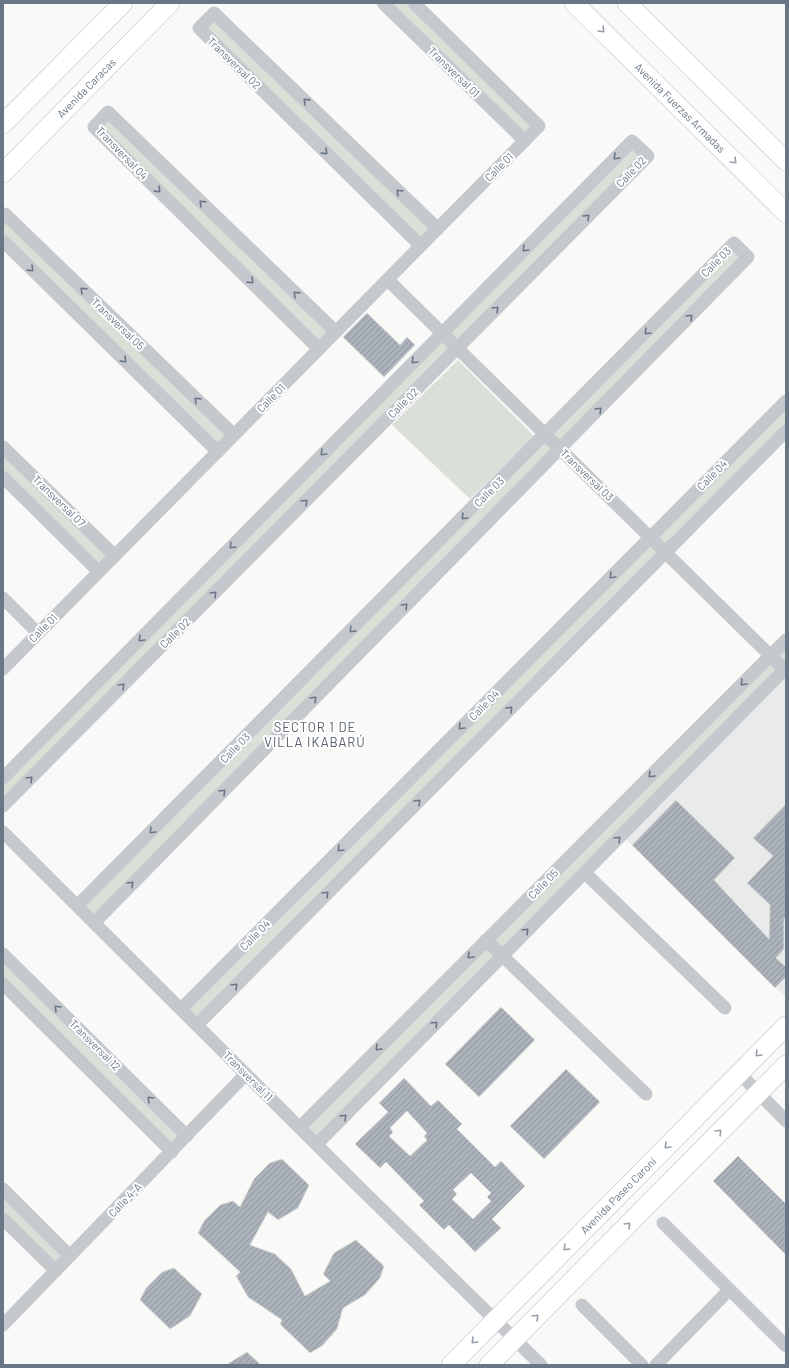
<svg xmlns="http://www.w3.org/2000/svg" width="789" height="1368" font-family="Barlow,sans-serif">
	<defs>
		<pattern id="building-hatch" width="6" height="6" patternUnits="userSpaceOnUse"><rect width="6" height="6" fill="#abb2b9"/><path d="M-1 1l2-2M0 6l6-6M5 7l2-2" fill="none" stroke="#8f959c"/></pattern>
	</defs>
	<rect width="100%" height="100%" fill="#f9f9f7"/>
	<path fill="#e9ebea" d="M786,671V998L622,835Z"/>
	<path fill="#dae0d8" d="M383,3H414L539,126L525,141Z
		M214,13L438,229L421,246L199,28Z
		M108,112L336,332L320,349L94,127Z
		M632,141L648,156L3,806V778Z
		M3,216L234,435L218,452L3,241Z
		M734,243L748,257L94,922L77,906Z
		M458,360L534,436L470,499L392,425Z
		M786,401V431L197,1025L181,1009Z
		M3,447L115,556L99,572L3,477Z
		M786,640V668L317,1144L300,1127Z
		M3,954L187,1136L172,1152L3,984Z
		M3,1189L71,1256L56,1271L3,1218Z"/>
	<path fill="url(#building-hatch)" stroke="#dadbd9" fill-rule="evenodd" d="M367,313L400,345L407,337L415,345L384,377L343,337Z
		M676,800L735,858L714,880L769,939L770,905L747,883L773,856L753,838L786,804V917L784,919V949L776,958L786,967V977L775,988L632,845Z
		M501,1007L535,1040L479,1097L445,1064Z
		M566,1069L600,1102L544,1159L510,1126Z
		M404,1078L431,1106L438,1100L462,1124L457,1129L495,1167L501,1161L525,1186L492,1219L501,1228L475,1252L449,1225L444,1230L419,1205L424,1201L386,1162L380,1168L355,1144L388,1112L379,1103ZM407,1111L427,1133L424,1136L427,1140L410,1156L389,1136L393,1132L390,1128ZM471,1173L491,1193L487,1197L491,1201L473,1219L452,1199L457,1194L453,1190Z
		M738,1156L786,1204V1255L713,1181Z
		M282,1159L309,1185L298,1208L278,1220L268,1212L250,1245L275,1254L291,1269L305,1296L330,1281L323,1274L334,1253L356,1240L384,1266L380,1278L365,1295L343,1308L337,1329L322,1346L310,1353L280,1324L282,1320L248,1297L236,1276L240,1272L198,1233L204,1221L220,1205L233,1201L240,1207L254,1179L270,1163Z
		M174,1268L202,1294L190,1316L170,1329L140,1300L146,1288L162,1272Z
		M247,1352L261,1365H226Z"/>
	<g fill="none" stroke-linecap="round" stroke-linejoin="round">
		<g stroke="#b7bbc0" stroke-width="20">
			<g id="secondary">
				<path id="s1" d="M574,3L786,213"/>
				<path d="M627,3L786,161"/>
				<path d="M3,124L123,3"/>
				<path id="s2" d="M3,173L170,3"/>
				<path id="s3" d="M451,1365L786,1026"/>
				<path d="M489,1365L786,1065"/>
			</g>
		</g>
		<path stroke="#c5c8cc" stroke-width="13" d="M383,3L525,141
			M3,216L5,214L234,435
			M3,241L218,452
			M421,246L199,28L214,13L438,229
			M388,280L786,671
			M319,349L94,127L108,112L336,332
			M3,447L115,556
			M3,477L99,572
			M3,598L38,633
			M3,669L539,126L414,3
			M3,778L632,141L648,156L3,806
			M3,832L357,1185L541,1365
			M585,873L725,1008
			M77,906L734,243L748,257L94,923
			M486,940L646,1094
			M3,954L187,1136
			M3,984L172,1152
			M181,1009L786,401
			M197,1025L786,431
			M739,1073L786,1121
			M300,1127L786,640
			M317,1144L786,668
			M3,1189L70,1256
			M3,1219L56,1271
			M663,1223L786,1346
			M582,1305L642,1365
			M3,1325L246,1074
			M656,1365L729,1290"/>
		<use href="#secondary" stroke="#fff" stroke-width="19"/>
	</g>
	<defs><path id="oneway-chevron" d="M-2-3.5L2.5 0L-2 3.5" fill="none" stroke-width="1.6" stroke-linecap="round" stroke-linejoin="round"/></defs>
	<g stroke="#969faa">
		<use href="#oneway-chevron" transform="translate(602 30) rotate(45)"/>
		<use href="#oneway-chevron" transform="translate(734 161) rotate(45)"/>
		<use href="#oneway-chevron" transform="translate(758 1054) rotate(135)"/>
		<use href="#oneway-chevron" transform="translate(719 1132) rotate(-45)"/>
		<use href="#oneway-chevron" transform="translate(667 1146) rotate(135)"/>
		<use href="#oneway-chevron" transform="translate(628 1225) rotate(-45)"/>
		<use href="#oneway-chevron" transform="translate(566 1248) rotate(135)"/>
		<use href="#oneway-chevron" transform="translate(536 1317) rotate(-45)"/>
		<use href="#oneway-chevron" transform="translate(474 1341) rotate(135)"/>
	</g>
	<g stroke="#697686">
		<use href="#oneway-chevron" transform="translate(306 101) rotate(-136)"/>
		<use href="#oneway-chevron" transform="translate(325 152) rotate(44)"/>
		<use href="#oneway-chevron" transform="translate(616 157) rotate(135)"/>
		<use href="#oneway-chevron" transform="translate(158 190) rotate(44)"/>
		<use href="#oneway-chevron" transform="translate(399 192) rotate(-136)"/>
		<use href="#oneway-chevron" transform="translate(202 203) rotate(-136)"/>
		<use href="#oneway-chevron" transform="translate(587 217) rotate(-45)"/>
		<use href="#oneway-chevron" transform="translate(525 249) rotate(135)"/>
		<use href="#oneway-chevron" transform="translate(31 269) rotate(44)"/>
		<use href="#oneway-chevron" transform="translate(251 281) rotate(44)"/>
		<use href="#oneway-chevron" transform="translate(83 290) rotate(-136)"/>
		<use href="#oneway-chevron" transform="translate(296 294) rotate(-136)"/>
		<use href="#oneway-chevron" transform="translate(496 309) rotate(-45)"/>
		<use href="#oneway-chevron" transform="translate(690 317) rotate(-45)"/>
		<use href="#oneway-chevron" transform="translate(647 332) rotate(135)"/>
		<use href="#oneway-chevron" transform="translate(124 360) rotate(44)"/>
		<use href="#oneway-chevron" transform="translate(414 361) rotate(135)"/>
		<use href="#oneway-chevron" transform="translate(197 400) rotate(-136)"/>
		<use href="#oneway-chevron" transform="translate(599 410) rotate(-45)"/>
		<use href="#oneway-chevron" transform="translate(323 453) rotate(135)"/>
		<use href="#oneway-chevron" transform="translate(305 502) rotate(-45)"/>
		<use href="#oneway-chevron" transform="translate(464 517) rotate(135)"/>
		<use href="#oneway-chevron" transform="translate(232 546) rotate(135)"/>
		<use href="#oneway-chevron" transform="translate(612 576) rotate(135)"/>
		<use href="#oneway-chevron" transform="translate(214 594) rotate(-45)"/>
		<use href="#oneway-chevron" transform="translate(405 606) rotate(-45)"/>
		<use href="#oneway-chevron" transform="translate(352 630) rotate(135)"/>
		<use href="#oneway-chevron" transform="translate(141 639) rotate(135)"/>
		<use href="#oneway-chevron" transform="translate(743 683) rotate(135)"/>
		<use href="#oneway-chevron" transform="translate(122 686) rotate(-45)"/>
		<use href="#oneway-chevron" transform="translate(314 699) rotate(-45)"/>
		<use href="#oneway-chevron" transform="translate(510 709) rotate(-45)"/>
		<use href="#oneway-chevron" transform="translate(461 727) rotate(135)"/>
		<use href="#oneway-chevron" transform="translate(651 775) rotate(135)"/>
		<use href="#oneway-chevron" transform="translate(30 779) rotate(-45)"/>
		<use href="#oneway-chevron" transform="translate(223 792) rotate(-45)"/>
		<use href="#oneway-chevron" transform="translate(418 802) rotate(-45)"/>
		<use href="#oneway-chevron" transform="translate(152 831) rotate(135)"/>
		<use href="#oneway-chevron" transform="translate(618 839) rotate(-45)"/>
		<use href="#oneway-chevron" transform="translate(340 849) rotate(135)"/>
		<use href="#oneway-chevron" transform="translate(131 884) rotate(-45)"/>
		<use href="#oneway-chevron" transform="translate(326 894) rotate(-45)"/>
		<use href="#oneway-chevron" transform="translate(526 931) rotate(-45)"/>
		<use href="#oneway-chevron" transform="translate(470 956) rotate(135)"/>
		<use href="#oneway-chevron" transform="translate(235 986) rotate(-45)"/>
		<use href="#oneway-chevron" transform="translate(57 1008) rotate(-135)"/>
		<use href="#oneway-chevron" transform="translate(435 1024) rotate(-45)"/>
		<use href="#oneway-chevron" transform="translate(378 1048) rotate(135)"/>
		<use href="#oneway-chevron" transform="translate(150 1099) rotate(-135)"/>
		<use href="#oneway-chevron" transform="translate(344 1117) rotate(-45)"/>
	</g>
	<g text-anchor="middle" stroke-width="4" stroke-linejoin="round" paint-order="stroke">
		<g font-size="11" fill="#697686" stroke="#fff">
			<text transform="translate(234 63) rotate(44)" y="4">Transversal 02</text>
			<text transform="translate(454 72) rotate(44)" y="4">Transversal 01</text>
			<text dy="4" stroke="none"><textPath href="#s2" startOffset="119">Avenida Caracas</textPath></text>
			<text dy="4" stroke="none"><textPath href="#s1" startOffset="149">Avenida Fuerzas Armadas</textPath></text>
			<text transform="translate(122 153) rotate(46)" y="4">Transversal 04</text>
			<text transform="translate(499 167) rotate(-45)" y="4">Calle 01</text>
			<text transform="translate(631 172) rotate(-46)" y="4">Calle 02</text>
			<text transform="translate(716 262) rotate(-45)" y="4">Calle 03</text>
			<text transform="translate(118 324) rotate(44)" y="4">Transversal 05</text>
			<text transform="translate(271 398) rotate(-45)" y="4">Calle 01</text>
			<text transform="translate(403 403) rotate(-45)" y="4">Calle 02</text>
			<text transform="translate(587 475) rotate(44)" y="4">Transversal 03</text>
			<text transform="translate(712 475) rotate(-45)" y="4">Calle 04</text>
			<text transform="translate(489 492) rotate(-45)" y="4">Calle 03</text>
			<text transform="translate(59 501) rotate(44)" y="4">Transversal 07</text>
			<text transform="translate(43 628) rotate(-45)" y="4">Calle 01</text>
			<text transform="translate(175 633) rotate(-45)" y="4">Calle 02</text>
			<text transform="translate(484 705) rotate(-45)" y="4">Calle 04</text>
			<text transform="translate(235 748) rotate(-45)" y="4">Calle 03</text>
			<text transform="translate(543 884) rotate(-45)" y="4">Calle 05</text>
			<text transform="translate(255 935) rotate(-45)" y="4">Calle 04</text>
			<text transform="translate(95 1045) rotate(45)" y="4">Transversal 12</text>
			<text transform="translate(248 1076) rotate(45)" y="4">Transversal 11</text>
			<text dy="4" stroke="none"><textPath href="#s3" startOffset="238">Avenida Paseo Caroní</textPath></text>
			<text transform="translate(125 1200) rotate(-46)" y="4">Calle 4-A</text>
		</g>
		<g font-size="13" letter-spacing="1" fill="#57606c" stroke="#fff">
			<text x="315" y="732">SECTOR 1 DE<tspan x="315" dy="15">VILLA IKABARÚ</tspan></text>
		</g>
	</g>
	<rect width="789" height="1368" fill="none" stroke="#697686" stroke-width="8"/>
</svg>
